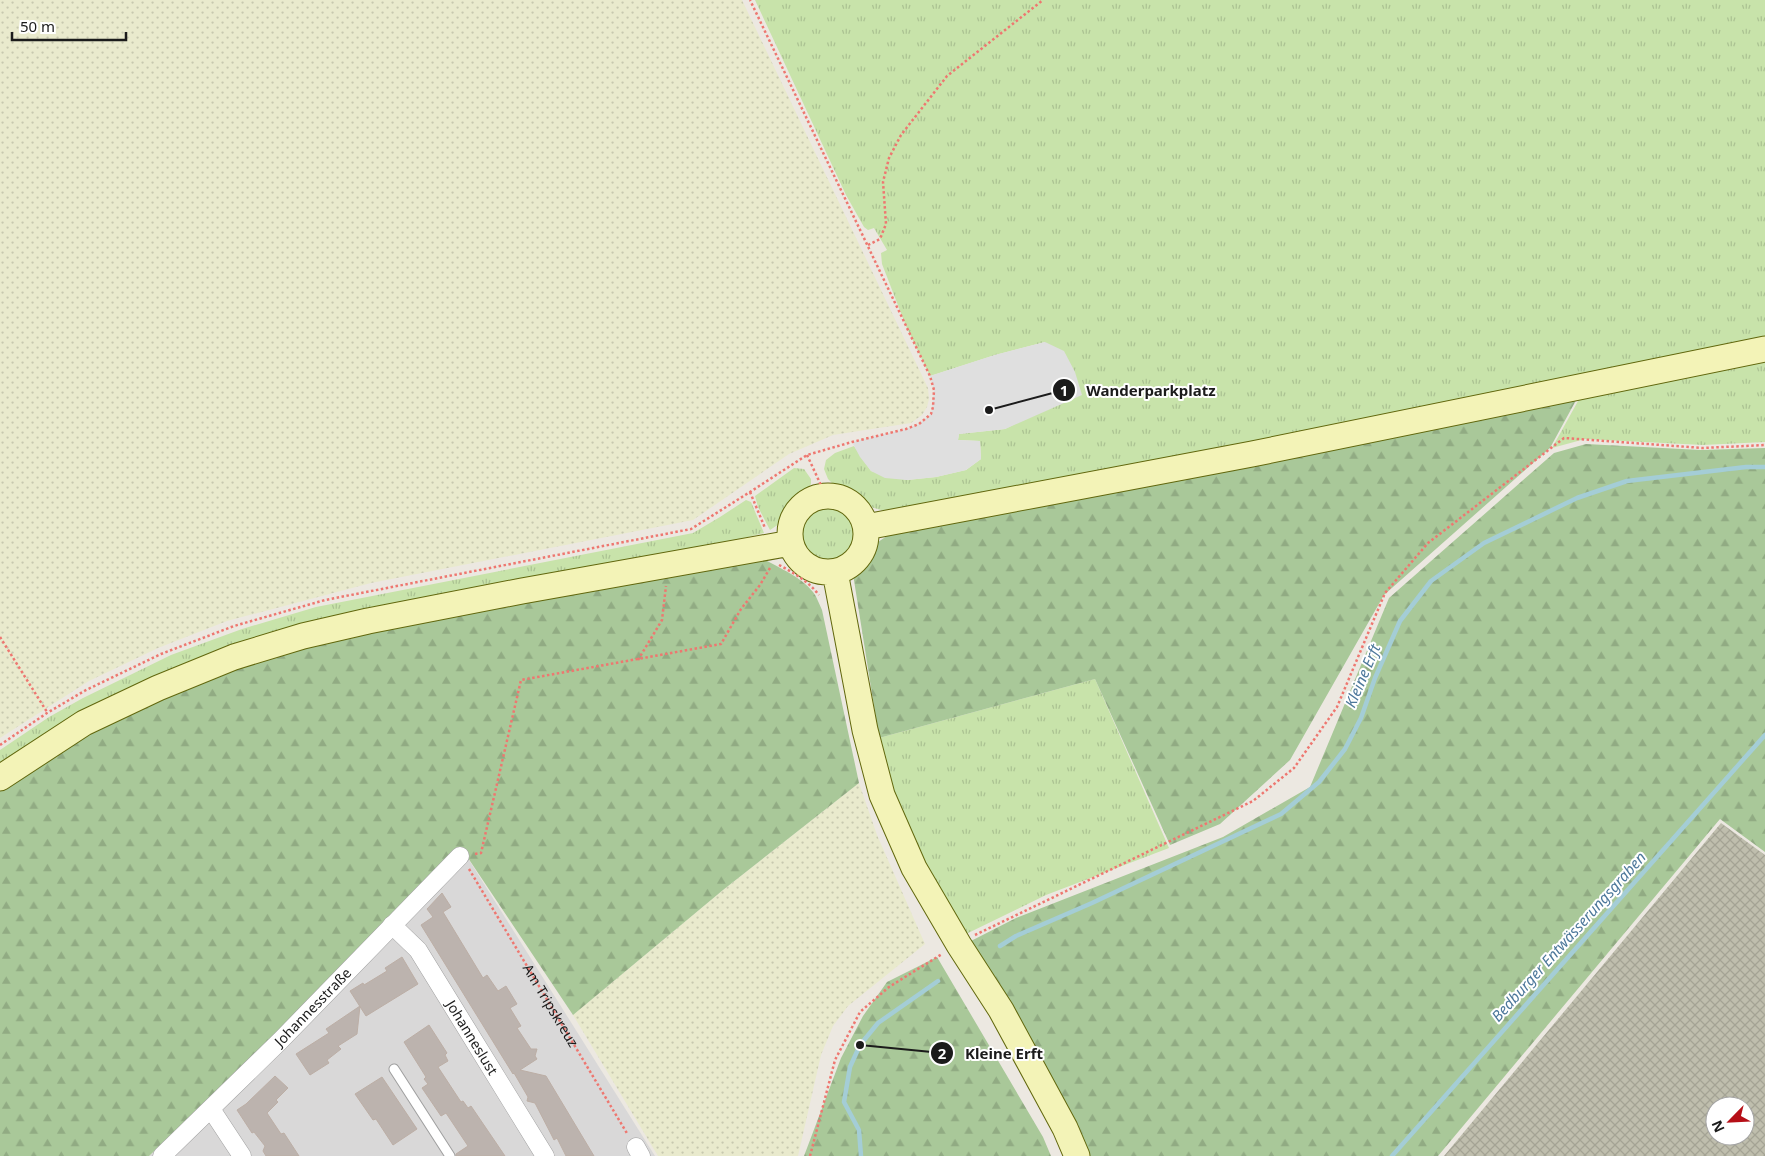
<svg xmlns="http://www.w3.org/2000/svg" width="1765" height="1156" font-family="'Noto Sans',sans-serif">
	<defs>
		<pattern id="construction-cross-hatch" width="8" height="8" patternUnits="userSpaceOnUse" patternTransform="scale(1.25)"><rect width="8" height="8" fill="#bfbead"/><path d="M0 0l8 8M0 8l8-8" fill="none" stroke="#a4a394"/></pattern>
		<pattern id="farmland-dots" width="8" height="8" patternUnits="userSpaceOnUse" patternTransform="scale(1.25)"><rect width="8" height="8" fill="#e9eacd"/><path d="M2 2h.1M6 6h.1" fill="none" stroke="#c7c8af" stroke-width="1.8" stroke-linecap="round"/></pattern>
		<pattern id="grass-tufts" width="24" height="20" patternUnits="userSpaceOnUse" patternTransform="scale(1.25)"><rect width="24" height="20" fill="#c8e3aa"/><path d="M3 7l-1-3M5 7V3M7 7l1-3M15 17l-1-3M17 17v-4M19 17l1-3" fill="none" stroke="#abc292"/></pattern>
		<pattern id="forest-firs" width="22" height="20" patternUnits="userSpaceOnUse" patternTransform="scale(1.25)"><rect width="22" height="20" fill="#a9c899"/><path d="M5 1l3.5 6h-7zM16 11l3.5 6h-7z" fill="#91ab83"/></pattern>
	</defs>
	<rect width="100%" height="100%" fill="#ece8e1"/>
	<path fill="#d9d8d8" d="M464,852L655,1156H149L196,1110Z"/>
	<path fill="url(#construction-cross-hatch)" fill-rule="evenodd" d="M1721,823L1765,855V1156H1444ZM1715,1106H1745V1136H1715Z"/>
	<path fill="url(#farmland-dots)" d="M0,0H742L928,388L929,399L927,407L922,415L911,423L833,435L789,454L693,520L371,583L227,621L158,648L89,681L0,738Z
		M859,783L877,835L925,944L848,1006L833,1026L821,1055L798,1156H658L573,1015L723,890Z"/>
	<path fill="url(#grass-tufts)" d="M755,0H1765V339L1626,371L895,510H881L867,506L850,493L835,486L828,479L824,469L826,460L835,453L854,446L871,471L907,480L936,477L966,470L981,459L980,441L958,440L959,434L1005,429L1023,420L1045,342L995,355L930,376L906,326L882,264L881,253L887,250L874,228L868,230L864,227L846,195Z
		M1765,356V442L1703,445L1585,439L1552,448L1583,392Z
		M794,468L804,469L811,479V484L803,495L789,509L787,516L779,524L770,530L758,507L755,496Z
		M746,500L751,502L764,533L700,549L0,769V750L49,717L83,698L171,655L242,629L316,607L693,533L720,517Z
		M795 533a33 33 0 1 1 66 0a33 33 0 1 1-66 0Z
		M1095,679L1169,848L1046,895L964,935L923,866L891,793L879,738Z"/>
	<path fill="url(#forest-firs)" d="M1580,393L1550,448L1384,595L1290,760L1220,824L1170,845L1095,679L879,738L853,574L875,544L887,536L961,518Z
		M1586,444L1701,450L1765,448V852L1720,819L1438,1156H1090L1076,1123L969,942L1016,918L1223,837L1310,787L1389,598L1554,453Z
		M762,558C779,568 800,576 813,592C817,597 819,604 822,610L859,783L723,890L573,1015L462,849L326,988L149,1156H0V789L97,727L163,695L303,645Z
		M937,957L1043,1137L1051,1156H804L841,1058L863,1016L887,982Z"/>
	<path fill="#dfdfdf" d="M1045,342L1064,351L1075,372L1082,395L1005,429L959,434L958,440L980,441L981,459L966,470L936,477L907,480L885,478L871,471L860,457L852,442L906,429L919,424L931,414L934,390L930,376L995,355Z"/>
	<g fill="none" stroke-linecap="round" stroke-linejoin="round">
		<path stroke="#a4cdd6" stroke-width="4.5" d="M1000,946L1016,936L1092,903L1281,814L1319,782L1345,749L1361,718L1375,678L1400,621L1431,581L1484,543L1577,498L1627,481L1746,467H1765
			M861,1156L859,1130L844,1102L850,1067L860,1045L878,1023L938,981
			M1392,1156L1765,735"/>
	</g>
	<path fill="#bcb3ae" stroke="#bcaea5" d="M442,893L451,907L443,912L483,978L487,975L498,991L506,986L517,1004L510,1008L521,1026L517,1028L531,1049H537L535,1056L537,1059L520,1070L546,1076L594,1156H566L557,1138L554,1140L551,1134L535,1103L527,1101L528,1097L514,1073L513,1074L421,925L433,917L427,909Z
		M402,957L418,984L366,1016L350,991L363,983L364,985L387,971L385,968Z
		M360,1006L357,1034L338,1046L341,1049L327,1060L329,1063L310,1075L296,1054L329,1033L326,1029Z
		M429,1025L447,1053L445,1055L448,1061L438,1067L461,1102L463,1101L468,1108L471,1106L505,1156H456V1154L468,1146L446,1113L441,1116L422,1088L428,1084L424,1079L426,1077L404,1042Z
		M275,1076L288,1088L276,1100L278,1102L267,1113L281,1134L284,1133L299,1156H266L263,1151L265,1146L254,1132L252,1133L237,1110L246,1104Z
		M382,1077L417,1129L393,1145L376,1119L373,1120L355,1094Z"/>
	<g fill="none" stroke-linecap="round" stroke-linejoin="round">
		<g stroke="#9f9f9f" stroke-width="11">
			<path id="lane" d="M394,1069L450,1156"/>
		</g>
		<g stroke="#9f9f9f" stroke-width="19">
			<g id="street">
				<path id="s2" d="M392,925L418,950L545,1156"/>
				<path d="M211,1109L242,1156"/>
				<path d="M636,1147L641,1156"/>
				<path id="s3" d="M162,1156L280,1041L460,856"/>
			</g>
		</g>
		<g stroke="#61670d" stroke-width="27">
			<path id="secondary" d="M790 534a38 38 0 1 1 76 0a38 38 0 1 1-76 0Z
				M866,527L1252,454L1765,349
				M835,572L865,730L882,795L914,868L959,945L1001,1010L1065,1128L1077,1156
				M0,778L84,723L158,688L234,657L303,636L368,621L522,591L791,543"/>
		</g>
		<g stroke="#ee7770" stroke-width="2.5" stroke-dasharray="2.5 2.5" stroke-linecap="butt">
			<path d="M868,245L880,239L886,224L883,182L889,158L901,135L947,76L1043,0"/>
			<path d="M807,455L826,496"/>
			<path d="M750,492L765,528"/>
			<path d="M779,565C794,573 808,581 819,595"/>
			<path d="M0,637L47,712"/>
			<path d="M638,660L662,620L666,586"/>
			<path d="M0,745L47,713L86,690L161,654L234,626L325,600L691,529L750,492L807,455L852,442L906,429L919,424L931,414L933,407L934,390L930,376L750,0"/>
			<path d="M475,854L481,853L521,680L721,644L741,609L760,585L770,568"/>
			<path id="s1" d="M469,869L628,1135"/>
			<path d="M975,935L1253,801L1294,768L1337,707L1385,593L1428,543L1564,438L1703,448L1765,445"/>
			<path d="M810,1156L835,1060L860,1012L889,987L942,954"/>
		</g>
		<use href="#lane" stroke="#fff" stroke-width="9"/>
		<use href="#street" stroke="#fff" stroke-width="18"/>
		<use href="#secondary" stroke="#f3f3b7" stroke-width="25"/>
	</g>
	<g text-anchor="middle" stroke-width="4" stroke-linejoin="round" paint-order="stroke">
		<g font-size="14" fill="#1b1b1b" stroke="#fff">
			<text dy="5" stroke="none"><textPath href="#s1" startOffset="159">Am Tripskreuz</textPath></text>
			<text dy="5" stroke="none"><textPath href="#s3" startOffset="212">Johannesstraße</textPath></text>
			<text dy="5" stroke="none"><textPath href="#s2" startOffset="139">Johanneslust</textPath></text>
		</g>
		<g font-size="15" font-style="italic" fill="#4d789b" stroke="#fff">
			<text transform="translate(1363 676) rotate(-67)" y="5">Kleine Erft</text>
			<text transform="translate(1569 937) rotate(-48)" y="5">Bedburger Entwässerungsgraben</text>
		</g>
	</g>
	<path fill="none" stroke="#1b1b1b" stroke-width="2" d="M989 410L1064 390M860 1045L942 1053"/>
	<g fill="#1b1b1b" stroke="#fff" stroke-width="2">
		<circle cx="989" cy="410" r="5"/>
		<circle cx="860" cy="1045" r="5"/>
		<circle cx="1064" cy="390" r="12"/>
		<circle cx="942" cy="1053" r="12"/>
	</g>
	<g font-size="15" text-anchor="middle" font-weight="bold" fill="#fff">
		<text x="1064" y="396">1</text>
		<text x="942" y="1059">2</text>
	</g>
	<g font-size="15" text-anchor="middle" font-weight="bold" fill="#1b1b1b" stroke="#fff" stroke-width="4" stroke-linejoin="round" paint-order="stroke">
		<text x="1151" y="396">Wanderparkplatz</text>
		<text x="1004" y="1059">Kleine Erft</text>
	</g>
	<g transform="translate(1730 1121) rotate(246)"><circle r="24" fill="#ffffff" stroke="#a4a4a4"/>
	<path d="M0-4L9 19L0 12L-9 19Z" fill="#b60f17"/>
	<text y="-8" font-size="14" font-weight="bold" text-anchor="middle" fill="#1b1b1b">N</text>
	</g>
	<path d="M12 32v8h114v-8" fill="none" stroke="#1b1b1b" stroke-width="2.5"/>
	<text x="20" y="32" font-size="15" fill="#1b1b1b" stroke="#ffffff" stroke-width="4" paint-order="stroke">50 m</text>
</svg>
